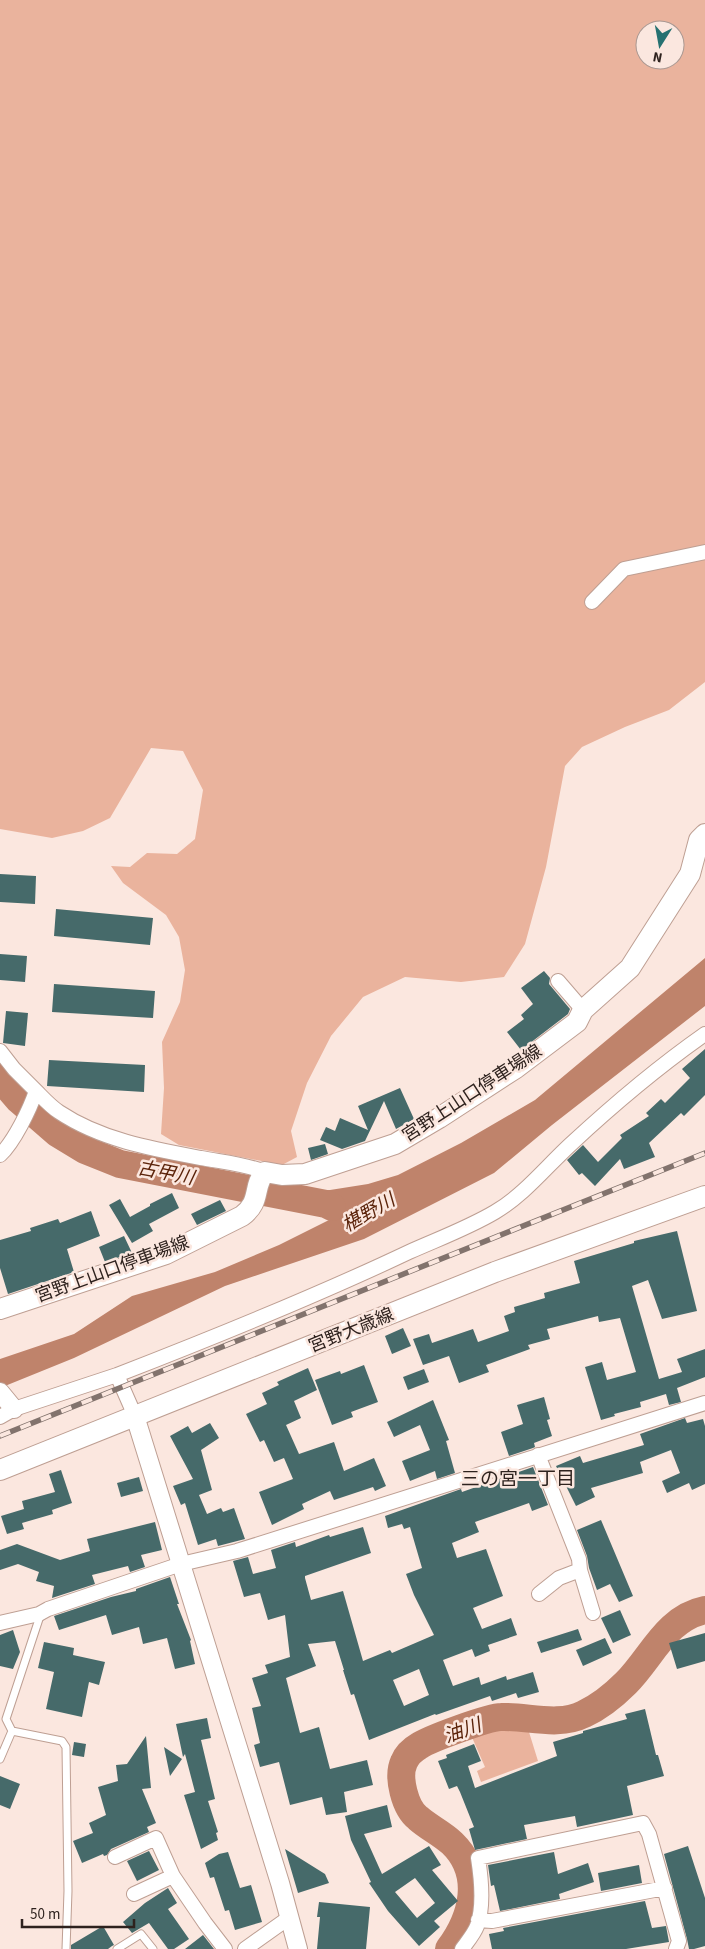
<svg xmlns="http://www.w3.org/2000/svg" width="705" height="1949" font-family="'Source Sans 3','Noto Sans JP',sans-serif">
	<rect width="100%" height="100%" fill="#fbe7df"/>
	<path fill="#eab39d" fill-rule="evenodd" d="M0,0H705V682L669,710L625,727L582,747L565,766L546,867L525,944L504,977L461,982L405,977L363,997L331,1036L307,1083L291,1131L297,1157L282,1165L179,1145L161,1134L164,1088L162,1042L180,1002L185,970L179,937L166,915L123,883L111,866L130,867L147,853L177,854L195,839L203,790L183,751L151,748L110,818L83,831L52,838L0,829ZM645,30H675V60H645Z
		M497,1728L529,1732L538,1761L481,1782L477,1771L485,1767L471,1735Z"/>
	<path fill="#bf836b" d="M705,958V1006L552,1125L494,1173L364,1239L225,1286L74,1358L0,1388V1359L74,1334L132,1296L215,1272L279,1245L329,1220L326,1208L298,1202L286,1189L307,1191L330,1190L368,1184L398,1175L461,1143L535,1100Z"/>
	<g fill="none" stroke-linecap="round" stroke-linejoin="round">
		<path stroke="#bf836b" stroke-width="28" d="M0,1078L19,1100L57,1133L85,1150L120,1164L326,1204L332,1207
			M449,1949C473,1917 484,1874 452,1843C441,1833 428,1827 418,1818C405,1808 397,1777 404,1762C407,1755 412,1750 419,1746C429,1739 489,1717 501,1717C528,1716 558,1727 584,1714C599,1707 614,1695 626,1683C652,1657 666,1618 705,1610"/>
	</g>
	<path fill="#466a6a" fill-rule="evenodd" d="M0,874L36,876L35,904L0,902Z
		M56,909L153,918L150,945L54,936Z
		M0,954L27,956L25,982L0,980Z
		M544,971L550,978L549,984L570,1009L568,1014L521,1050L507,1032L524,1019L521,1015L533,1004L521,988Z
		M54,984L155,991L153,1018L52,1012Z
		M6,1011L28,1013L25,1046L3,1043Z
		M705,1049V1095L684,1116L681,1113L649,1143L655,1157L624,1169L620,1159L595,1186L582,1173L579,1175L567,1160L583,1145L598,1162L622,1138L620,1135L649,1116L646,1113L661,1099L665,1103L690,1078L682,1069Z
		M49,1060L145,1065L144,1092L47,1086Z
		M400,1088L414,1119L396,1129L384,1101L365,1141L342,1149L320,1140L326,1127L335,1131L340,1118L368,1130L358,1106Z
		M325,1144L328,1154L311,1160L308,1148Z
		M172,1193L179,1208L149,1224L153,1231L132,1243L109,1205L120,1199L130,1217L150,1206V1204Z
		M220,1200L226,1211L197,1225L191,1214Z
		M91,1211L100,1236L67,1249L74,1272L8,1294L0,1268V1240L31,1231L30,1228L58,1219L60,1223Z
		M677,1231L697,1311L662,1319L648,1280L632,1286L659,1379L682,1372L677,1359L705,1349V1377L677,1388L681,1402L669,1405L666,1394L640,1402L641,1407L614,1414L615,1416L601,1420L585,1367L602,1362L607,1380L636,1372L620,1318L599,1322L598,1316L547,1329L550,1339L528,1345L530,1349L486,1365L489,1372L459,1383L449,1356L423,1365L413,1339L429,1334L432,1343L473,1329L478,1342L509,1331L504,1316L515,1312L514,1307L545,1298L544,1293L580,1283L574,1261L634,1243V1241Z
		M124,1236L132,1253L105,1262L99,1247Z
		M403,1328L411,1346L392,1354L385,1336Z
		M364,1365L378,1402L351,1412L353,1417L332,1425L315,1380L340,1371L341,1374Z
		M308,1368L317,1390L294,1401L301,1418L286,1425L299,1454L334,1442L344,1471L374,1458L386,1486L375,1491L373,1487L334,1500L330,1491L302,1504L304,1509L272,1525L259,1492L293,1479L284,1458L274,1462L264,1440L260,1442L246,1414L267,1404L262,1393L279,1385L277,1382Z
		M424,1369L429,1382L408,1390L403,1377Z
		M544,1397L550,1419L547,1420L552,1436L534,1443L535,1447L533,1448L509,1456L501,1432L523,1424L517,1405Z
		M433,1400L449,1440L446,1441L455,1473L437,1479L435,1471L410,1481L402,1461L430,1450L420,1425L394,1437L387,1422Z
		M685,1418L687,1423L703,1419L705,1426V1484L692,1490L689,1483L667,1493L662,1481L680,1473L671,1450L640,1462L643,1473L591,1488L595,1497L576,1506L556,1466L580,1456L583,1463L644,1445L640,1434Z
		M210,1423L219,1438L201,1450L212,1490L199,1495L207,1514L221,1508L223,1512L234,1508L245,1539L218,1546L216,1539L198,1545L185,1503L181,1505L173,1486L193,1479L170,1436L188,1426L192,1433Z
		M533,1467L548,1505L532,1511L529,1503L475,1522L479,1532L452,1543L457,1558L486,1549L503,1596L473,1608L482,1629L511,1618L517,1635L488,1645L490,1651L475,1657L472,1649L443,1660L453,1686L479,1677L481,1685L506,1676L507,1680L533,1672L539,1692L518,1698L516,1693L492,1701L490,1696L436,1715L435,1714L369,1740L354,1694L351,1695L343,1670H344L335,1641L308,1644L316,1666L286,1678L300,1733L319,1727L330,1769L367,1760L373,1785L344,1792L347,1812L326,1815L322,1797L290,1805L279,1762L260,1767L254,1745L260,1743L252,1708L261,1706L252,1678L268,1673L265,1665L290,1657L285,1615L268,1620L260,1593L244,1597L233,1561L248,1557L253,1574L276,1568L271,1550L295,1542L296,1547L329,1535L330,1537L363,1527L371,1553L305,1576V1578L311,1600L343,1591L363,1661L390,1650L392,1653L434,1635L414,1595L406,1574L422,1568L410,1527L404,1529L402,1524L388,1528L385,1516L461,1489L462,1492ZM419,1669L429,1695L404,1706L393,1680Z
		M61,1470L72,1503L52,1510L53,1514L22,1523L24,1529L7,1534L1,1516L24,1509L22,1501L55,1492L49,1474Z
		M139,1477L143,1491L121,1497L117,1483Z
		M601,1520L633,1596L619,1602L610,1584L597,1590L589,1568L587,1556L577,1530Z
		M155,1522L162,1550L141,1555L145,1567L130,1572L128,1566L92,1575L95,1584L52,1598L54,1586L36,1581L39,1572L18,1564L0,1570V1550L17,1544L60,1560L90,1551L87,1539Z
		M170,1577L179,1604H177L191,1640L190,1641L195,1664L175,1669L167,1638L143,1644L139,1627L112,1635L106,1615L59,1630L54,1616L111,1597L136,1591V1589Z
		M620,1610L631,1635L613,1643L601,1618Z
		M578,1629L582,1640L541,1653L537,1642Z
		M13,1630L20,1652L13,1669L0,1666V1635Z
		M705,1633V1661L677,1669L669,1643Z
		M605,1638L612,1653L583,1666L576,1650Z
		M44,1642L74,1648L73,1655L105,1662L99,1685L89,1682L82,1717L46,1709L54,1672L38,1668Z
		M645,1709L656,1755H658L664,1776L627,1786L633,1815L577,1827L575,1816L524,1825L527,1839L475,1850L469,1829L474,1827L460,1792L457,1786L449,1789L438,1761L447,1758L446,1755L474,1744L481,1761L468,1766L475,1788L557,1756L553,1742L583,1733V1731L627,1719L625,1714Z
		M207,1718L211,1738L201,1740L215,1799L208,1801L218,1832L216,1833L218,1840L201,1849L184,1795L195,1792L185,1754L183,1757L176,1724Z
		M146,1736L151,1788L142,1789L156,1823L147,1827L149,1832L111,1849L107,1855L104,1856L103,1854L82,1863L73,1841L93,1833L89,1823L106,1815L98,1787L118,1781L116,1765L127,1764Z
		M74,1742L86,1744L84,1757L72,1755Z
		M164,1747L182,1759L170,1776Z
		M0,1776L20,1784L10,1809L0,1805Z
		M387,1805L392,1827L364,1834L382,1874L429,1846L441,1865L432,1870L458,1901L434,1921L440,1927L419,1946L388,1911L369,1883L371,1882L351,1840L345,1816ZM415,1878L435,1903L417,1918L395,1892Z
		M688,1846L705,1898V1946L694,1949H689L687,1939L664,1854Z
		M285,1849L325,1874L329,1883L298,1893Z
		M149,1851L159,1870L137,1881L127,1861Z
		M228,1852L240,1888L251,1885L262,1922L235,1930L229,1910L225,1911L214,1877L210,1878L205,1863L219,1854Z
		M554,1852L558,1874L588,1863L594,1882L559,1894L560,1899L500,1911L494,1885L491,1886L488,1865Z
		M639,1865L642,1883L601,1891L598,1873Z
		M168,1888L177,1903L168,1909L189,1939L174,1949H168L149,1923L132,1933L123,1922L145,1903Z
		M645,1901L652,1928L666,1926L669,1942L626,1949H492L489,1934L504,1931L503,1928Z
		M319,1902L370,1907L366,1949H317L320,1917H317Z
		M103,1926L114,1945L112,1946L108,1949H71V1945Z
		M203,1935L214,1949H185Z"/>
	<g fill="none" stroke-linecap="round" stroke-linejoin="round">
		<g stroke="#be9f93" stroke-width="9">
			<path id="service" d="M12,1731L62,1741L66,1747L68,1891L66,1949
				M0,1759L12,1731L6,1719L41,1613
				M117,1949L141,1934L153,1949"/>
		</g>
		<g stroke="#be9f93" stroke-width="16">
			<path id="minor" d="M592,602L624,569L705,552
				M558,981L583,1010
				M0,1051L14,1069L36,1091
				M0,1155C14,1142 30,1109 36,1091C43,1098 50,1106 59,1112C101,1140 152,1149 201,1158C222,1162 245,1164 265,1172
				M117,1375C215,1337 314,1297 409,1252C438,1239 468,1228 495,1212C524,1195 546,1167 571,1144C613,1105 658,1067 705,1034
				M0,1417L14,1409L117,1375L135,1416
				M538,1455L579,1559L580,1570L593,1613
				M539,1594L559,1578L580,1570
				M0,1623L39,1614L48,1609L181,1564L237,1551L705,1403
				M115,1857L156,1838L173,1876L205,1923L225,1949
				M134,1894L173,1876
				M478,1920L492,1921L665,1888
				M245,1949L290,1917
				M462,1949C467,1942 474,1934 477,1926C484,1907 481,1877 478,1858L643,1823L649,1834L679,1941L676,1949"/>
		</g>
		<g stroke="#be9f93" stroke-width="20">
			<path id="tertiary" d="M0,1392L14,1409
				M135,1416L280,1883L298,1949"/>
		</g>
		<g stroke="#be9f93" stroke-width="22">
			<path id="secondary" d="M0,1309L166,1254L242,1216C262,1201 252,1187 265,1172L282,1175L305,1174L395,1144L439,1118L516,1068L577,1022L583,1010L630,968L690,874L699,840L705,834
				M0,1470L495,1272L705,1196"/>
		</g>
		<use href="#service" stroke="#fff" stroke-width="7"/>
		<use href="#minor" stroke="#fff" stroke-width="14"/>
		<use href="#tertiary" stroke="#fff" stroke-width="18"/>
		<use href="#secondary" stroke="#fff" stroke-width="20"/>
		<g stroke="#82736d" stroke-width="5.5">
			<path id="rail" d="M0,1436L705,1153"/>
		</g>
		<use href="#rail" stroke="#fbe7df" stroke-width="4" stroke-dasharray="11" stroke-linecap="butt"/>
	</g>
	<g text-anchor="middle" stroke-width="5" stroke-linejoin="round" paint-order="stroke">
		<g font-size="18" fill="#2e221e" stroke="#fbe7df">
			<text transform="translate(472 1093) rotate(-33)" y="6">宮野上山口停車場線</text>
			<text transform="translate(112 1269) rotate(-20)" y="6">宮野上山口停車場線</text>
			<text transform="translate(351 1330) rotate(-22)" y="6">宮野大歳線</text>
		</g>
		<g font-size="19" font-style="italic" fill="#5c240b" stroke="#fbe7df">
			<text transform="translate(166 1172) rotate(11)" y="7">古甲川</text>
			<text transform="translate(368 1212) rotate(-30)" y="7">椹野川</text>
			<text transform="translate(462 1730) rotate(-20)" y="7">油川</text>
		</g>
		<g font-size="19" fill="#2e221e" stroke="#fbe7df">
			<text x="518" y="1485">三の宮一丁目</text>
		</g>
	</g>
	<g transform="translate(660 45) rotate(191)"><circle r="24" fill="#fbe7df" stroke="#a99892"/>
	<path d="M0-4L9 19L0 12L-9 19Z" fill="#267171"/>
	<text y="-8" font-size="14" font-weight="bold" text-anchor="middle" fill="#2e221e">N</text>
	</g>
	<path d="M22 1919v8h112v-8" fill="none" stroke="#2e221e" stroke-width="2.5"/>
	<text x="30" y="1919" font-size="15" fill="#2e221e" stroke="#fbe7df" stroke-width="4" paint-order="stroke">50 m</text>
</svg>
